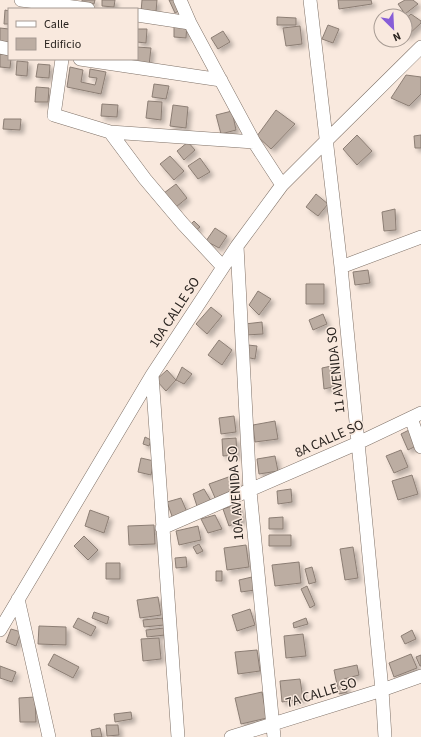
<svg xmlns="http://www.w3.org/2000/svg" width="421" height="737" font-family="'Source Sans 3',sans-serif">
	<defs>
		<filter id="shadow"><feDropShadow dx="3.5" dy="3.5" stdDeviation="2" flood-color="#0004"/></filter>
	</defs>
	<rect width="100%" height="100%" fill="#f9e9de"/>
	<path fill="#bcada2" stroke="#8c7e74" filter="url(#shadow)" d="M82,0H95L94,4L82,3Z
		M102,0H115L114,7L102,6Z
		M142,0H157L156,12H141Z
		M169,0H178L182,9L175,13Z
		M338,0H371L372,4L339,9Z
		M405,0H413L418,4L405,14L398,4Z
		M5,10L9,11V24H4Z
		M411,14L421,21V23L406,37L405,19Z
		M277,17L296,18V25H277Z
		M174,23L187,24L186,38L174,37Z
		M328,25L339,29L333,43L322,39Z
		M300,26L302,44L286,46L283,28Z
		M0,28L9,29V42H0Z
		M137,29H147L146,43L137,42Z
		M223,31L230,42L218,49L211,38Z
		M137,47L151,48L149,66L133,64L134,59H137Z
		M0,54L9,55V59H11L10,68L0,67Z
		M17,61L28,62L27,76L16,75Z
		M38,64L50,65L49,78L36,77Z
		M70,67L83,70L81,82L95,85L97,78L89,77L90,69L106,72L101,94L67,87Z
		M406,75L421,77V94L409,106L391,98Z
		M154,84L169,86L166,99L152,97Z
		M36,87L49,88L48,102H35Z
		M148,101L162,102L161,120L146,118Z
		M102,104L118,105L117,117L101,116Z
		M173,105L188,107L186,128L170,126Z
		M276,110L295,124L271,149L257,136Z
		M232,111L236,130L221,134L216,115Z
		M4,119H21L20,130L3,129Z
		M357,135L372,151L357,165L343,149Z
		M421,135V148H415L414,136Z
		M188,142L195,150L184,160L177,151Z
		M170,156L184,171L174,180L160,164Z
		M200,158L210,172L198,179L188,166Z
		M176,184L187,198L176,207L164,193Z
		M316,194L328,204L318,216L306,207Z
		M395,209L396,230L384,231L382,212Z
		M194,221L200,227L195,231L190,225Z
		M215,228L227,236L219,248L206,241Z
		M368,270L370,283L355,285L353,272Z
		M306,284H324V304H306Z
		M258,291L271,299L259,315L249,305Z
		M211,307L222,316L207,334L196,324Z
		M323,314L327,324L313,330L309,320Z
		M262,322L263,334L246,335L245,324Z
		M219,340L232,350L222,365L208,355Z
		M248,345L257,346L255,359L245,357Z
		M336,365L337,386L324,389L322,368Z
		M182,367L192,374L184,384L176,380Z
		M167,370L176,380L166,391L156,380Z
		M234,416L236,432L221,434L219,418Z
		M275,421L278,439L255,442L253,425Z
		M411,429L418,445L408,450L401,434Z
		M145,437L151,440L149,446L143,444Z
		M236,438L237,455L223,456L222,439Z
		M401,450L408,467L394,473L386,456Z
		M275,456L278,471L259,474L257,459Z
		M141,458L154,461L151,475L138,472Z
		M234,475L241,489L216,500L209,484Z
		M412,475L418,494L398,500L392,481Z
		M204,489L211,501L197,506L193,494Z
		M291,489L292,502L278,504L277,491Z
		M181,498L187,512L173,519L167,502Z
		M238,504L243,520L229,526L223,509Z
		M90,510L109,517L104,533L85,526Z
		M215,515L222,529L208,533L201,519Z
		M283,517V529H269V518Z
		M154,525L155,544L129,545L128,526Z
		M198,526L201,540L179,545L176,531Z
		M269,535H291V546H269Z
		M84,536L98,550L88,560L74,546Z
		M199,544L203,551L197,554L193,547Z
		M246,545L249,567L227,570L224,548Z
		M353,547L358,578L345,580L340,549Z
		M186,557L187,567L176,568L175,558Z
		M299,562L301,583L275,586L272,565Z
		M106,563H120V579H106Z
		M312,567L316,582L309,584L305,569Z
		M216,571H222V581H216Z
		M252,577L255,590L241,592L239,580Z
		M307,586L315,605L310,608L301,589Z
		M158,597L161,615L140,618L137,600Z
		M250,609L255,625L237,631L232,615Z
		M94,612L109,617L107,624L92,618Z
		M78,618L96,627L91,636L73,627Z
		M163,618L164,625L144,627L143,620Z
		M306,618L308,624L294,628L293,623Z
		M39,626L66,627V645L38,644Z
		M164,628L165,635L147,637L146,630Z
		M11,629L21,632L16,646L6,642Z
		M412,630L416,639L405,644L401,636Z
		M303,634L306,656L286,658L284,636Z
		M159,638L161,659L143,661L141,639Z
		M257,650L260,671L238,674L235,652Z
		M54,654L79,667L73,678L48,665Z
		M411,654L417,668L394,677L389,663Z
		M421,655V666H420L416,657Z
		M357,665L359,675L344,679L347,692L339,694L334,670Z
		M0,666L16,672L12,682L0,678Z
		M300,679L303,699L282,702L280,681Z
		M262,692L267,718L241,724L235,698Z
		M35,697L36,722H20L19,698Z
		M131,712L132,719L115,722L114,714Z
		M106,725H118L119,735L107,736Z
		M100,728L102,737H92L91,730Z"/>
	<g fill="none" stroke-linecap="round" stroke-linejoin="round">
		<g stroke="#7f7167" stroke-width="14">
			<path id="minor" d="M21,0L88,9
				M180,0L190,23L254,142L282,185
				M310,0L341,267L382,690L385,737
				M137,15L190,23
				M0,47L9,49
				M62,59L54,115L110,132L254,142
				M80,59L221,80
				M110,132L145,179L183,224L223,267
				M237,246L250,491L274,737
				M341,267L421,237
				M152,375L178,737
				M411,418L421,447
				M162,528L358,443L421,413
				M18,599L49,737
				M0,630L152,375L237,246L282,185L327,140L421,47
				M231,737L382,690L421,676"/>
		</g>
		<use href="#minor" stroke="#fff" stroke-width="13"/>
	</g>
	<g text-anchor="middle" stroke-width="3" stroke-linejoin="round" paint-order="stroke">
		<g font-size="14" fill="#29231f" stroke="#f9e9de">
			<text transform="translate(174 312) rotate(-57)" y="5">10A CALLE SO</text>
			<text transform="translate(335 370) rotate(-96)" y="5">11 AVENIDA SO</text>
			<text transform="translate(329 438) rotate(-24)" y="5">8A CALLE SO</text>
			<text transform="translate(235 493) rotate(-94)" y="5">10A AVENIDA SO</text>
			<text transform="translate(321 692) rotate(-17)" y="5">7A CALLE SO</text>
		</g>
	</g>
	<rect x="8" y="8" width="130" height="52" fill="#f9e9de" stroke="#a69a92"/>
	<rect x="16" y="21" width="20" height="6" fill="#ffffff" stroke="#a69a92"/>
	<text x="44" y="28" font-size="12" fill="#29231f">Calle</text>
	<rect x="16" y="38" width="20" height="12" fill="#bcada2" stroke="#a69a92"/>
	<text x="44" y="48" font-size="12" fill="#29231f">Edificio</text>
	<g transform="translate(393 28) rotate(156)"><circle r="19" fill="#f9e9de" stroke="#a69a92"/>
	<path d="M0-3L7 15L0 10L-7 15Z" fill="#875dd7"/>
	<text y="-6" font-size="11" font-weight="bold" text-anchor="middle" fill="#29231f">N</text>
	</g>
</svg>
